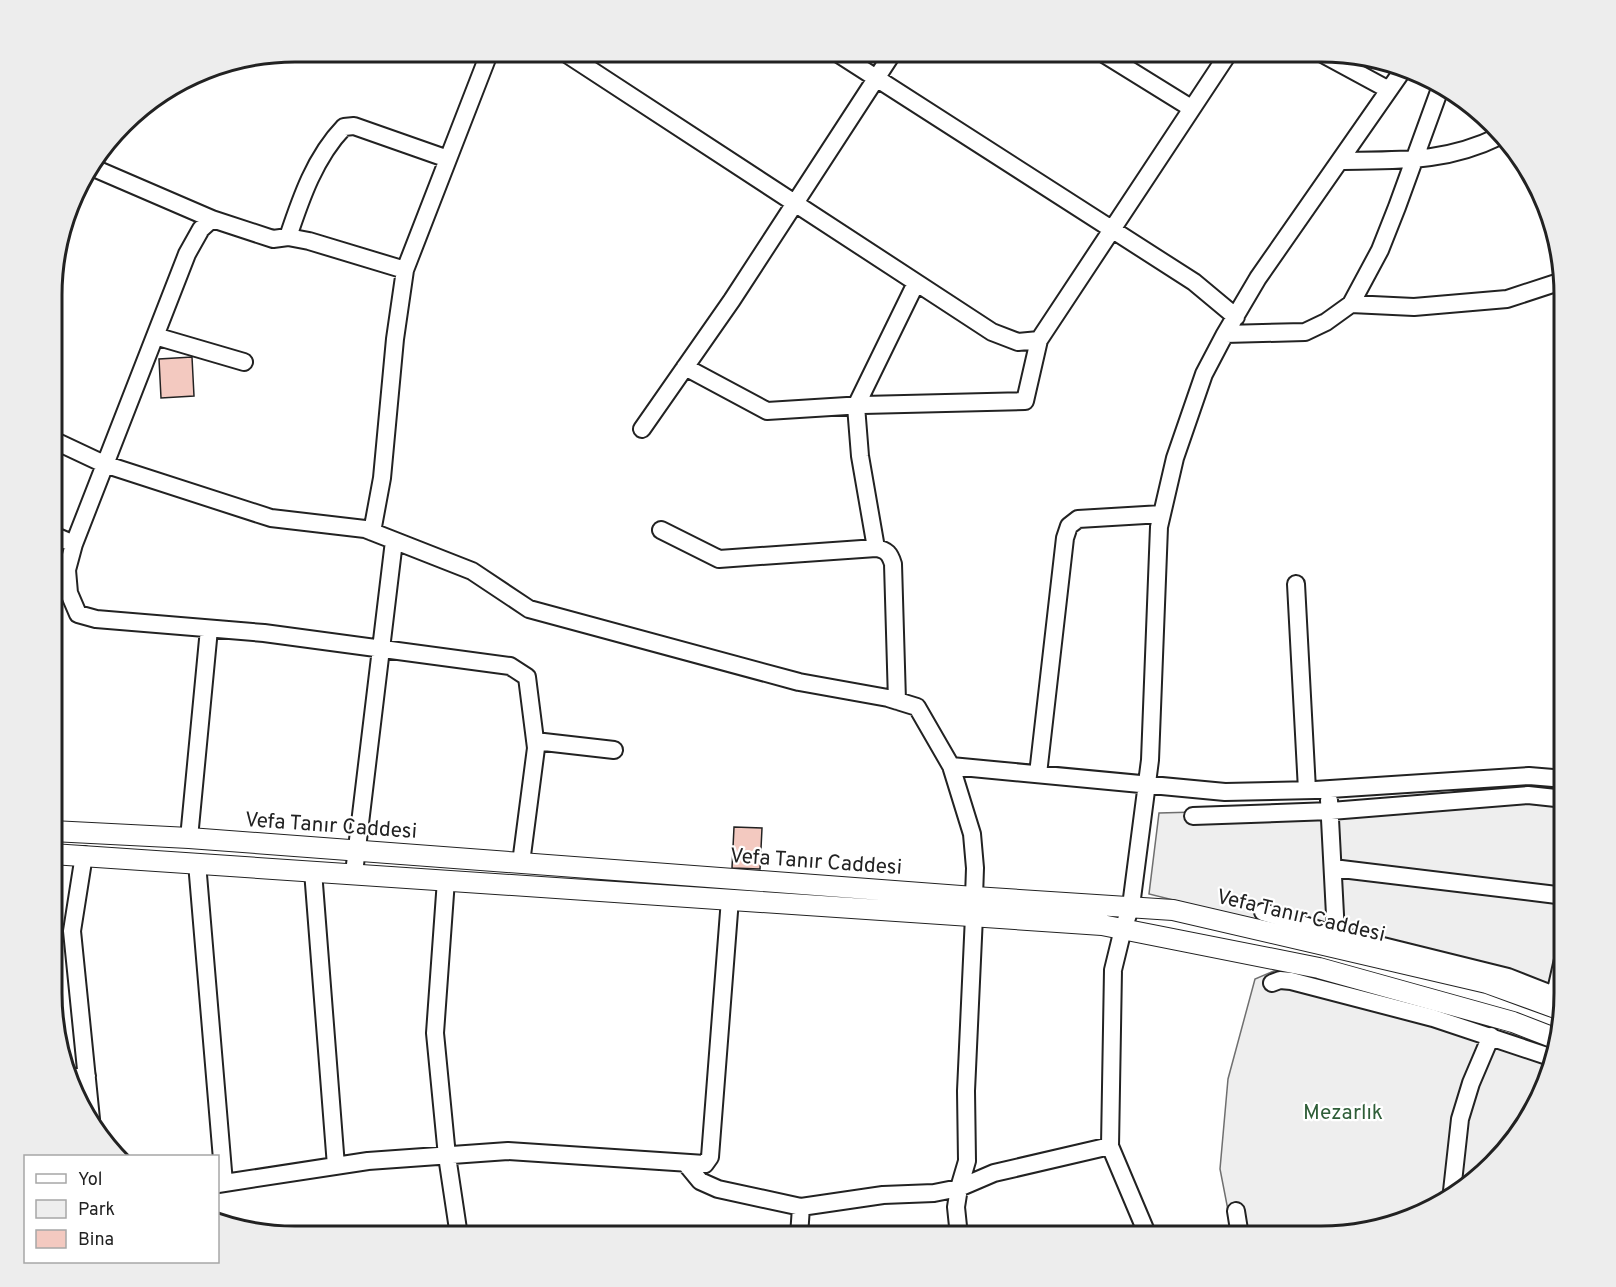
<svg xmlns="http://www.w3.org/2000/svg" width="1616" height="1287" font-family="Overpass,sans-serif">
	<rect width="100%" height="100%" fill="#fff"/>
	<path fill="#eee" stroke="#6f6f6f" stroke-width="1.5" d="M1565,795L1564,1006L1517,985L1149,894L1159,813L1311,809Z
		M1276,970L1515,1035L1555,1051L1546,1086L1504,1153L1415,1217L1322,1236H1233L1220,1169L1228,1079L1255,979Z"/>
	<path fill="#f3c9c0" stroke="#222" stroke-width="1.5" d="M1177,51H1206V53L1177,54Z
		M192,357L194,396L161,398L159,359Z
		M734,827L762,828L760,869L732,868Z"/>
	<g fill="none" stroke-linecap="round" stroke-linejoin="round">
		<g stroke="#222" stroke-width="20">
			<path id="minor" d="M562,51L992,332L1018,342L1039,340
				M834,51L1194,282L1236,317
				M1099,51L1191,108
				M1317,51L1389,90
				M1340,161C1399,160 1445,163 1500,136
				M89,166L212,219
				M288,237C301,198 315,157 344,127L354,126L448,159
				M405,270L309,241L288,237L273,239L212,219L201,229L187,254L74,544L67,570L69,593L78,614L96,619L264,633L510,666L527,677L536,748L521,863
				M1351,304L1380,250L1397,207L1441,86
				M1225,334L1305,332L1326,322L1351,304L1414,307L1507,299L1562,281
				M155,336L244,362
				M685,367L767,411L863,405L1025,401L1039,340L1230,51
				M642,429L732,300L894,51
				M53,440L104,464L271,518L365,529L472,571L529,609L799,682L888,698L917,707L951,766L972,834L975,868L974,897
				M661,530L719,559L876,548C887,550 890,554 893,564L897,701
				M372,532L382,478L395,339L405,270L490,51
				M53,535L74,544
				M876,548L860,456L856,406L916,283
				M1296,584L1307,790
				M535,741L614,750
				M951,766L1225,792L1315,790L1529,776L1565,779
				M1038,774L1065,538L1069,526L1078,519L1162,514
				M1329,800L1336,934
				M1193,816L1331,811L1528,795L1565,799
				M189,838L209,629
				M84,855L72,931L91,1119
				M197,863L224,1183
				M1333,868L1565,896
				M313,871L336,1166
				M354,873L394,541
				M446,880L435,1033L447,1156L459,1236
				M1263,912L1326,932L1508,977L1564,999
				M1272,983L1280,980L1291,981L1433,1018L1553,1058
				M1555,995L1564,955
				M70,1077L87,1076
				M686,1164L700,1181L718,1189L801,1207L883,1195L934,1193L959,1188L994,1173L1110,1146
				M218,1184L368,1161L508,1151L705,1164L710,1157L730,899
				M1452,1191L1460,1119L1471,1083L1491,1036
				M1236,1211L1240,1236
				M799,1236L801,1207
				M959,1236L956,1207L959,1188L967,1161L966,1091L974,916
				M1148,1236L1110,1146L1113,970L1123,929L1131,906L1150,760L1159,527L1175,458L1204,374L1225,334L1258,278L1405,67"/>
		</g>
		<g stroke="#222" stroke-width="22">
			<path id="major" d="M52,831L189,838L974,897L1173,910L1487,983L1564,1011
				M52,854L1102,925L1319,968L1513,1022L1557,1039"/>
		</g>
		<use href="#minor" stroke="#fff" stroke-width="16"/>
		<use href="#major" stroke="#fff" stroke-width="20"/>
	</g>
	<g text-anchor="middle" stroke-width="4.5" stroke-linejoin="round" paint-order="stroke">
		<g font-size="21" fill="#222" stroke="#fff">
			<text transform="translate(331 825) rotate(4)" y="7">Vefa Tanır Caddesi</text>
			<text transform="translate(816 861) rotate(4)" y="7">Vefa Tanır Caddesi</text>
			<text transform="translate(1301 915) rotate(13)" y="7">Vefa Tanır Caddesi</text>
		</g>
		<g font-size="21" fill="#2f5e38" stroke="#fff">
			<text x="1343" y="1119">Mezarlık</text>
		</g>
	</g>
	<path d="M0 0H1616V1287H0ZM295 62H1321A233 233 0 0 1 1554 295V993A233 233 0 0 1 1321 1226H295A233 233 0 0 1 62 993V295A233 233 0 0 1 295 62Z" fill="#ededed" fill-rule="evenodd"/>
	<path fill="none" stroke="#222" stroke-width="3" d="M295 62H1321A233 233 0 0 1 1554 295V993A233 233 0 0 1 1321 1226H295A233 233 0 0 1 62 993V295A233 233 0 0 1 295 62Z"/>
	<rect x="24" y="1155" width="195" height="108" fill="#ffffff" stroke="#a7a7a7" stroke-width="1.5"/>
	<rect x="36" y="1174" width="30" height="9" fill="#ffffff" stroke="#a7a7a7" stroke-width="1.5"/>
	<text x="78" y="1185" font-size="18" fill="#222222">Yol</text>
	<rect x="36" y="1200" width="30" height="18" fill="#eeeeee" stroke="#a7a7a7" stroke-width="1.5"/>
	<text x="78" y="1215" font-size="18" fill="#222222">Park</text>
	<rect x="36" y="1230" width="30" height="18" fill="#f3c9c0" stroke="#a7a7a7" stroke-width="1.5"/>
	<text x="78" y="1245" font-size="18" fill="#222222">Bina</text>
</svg>
